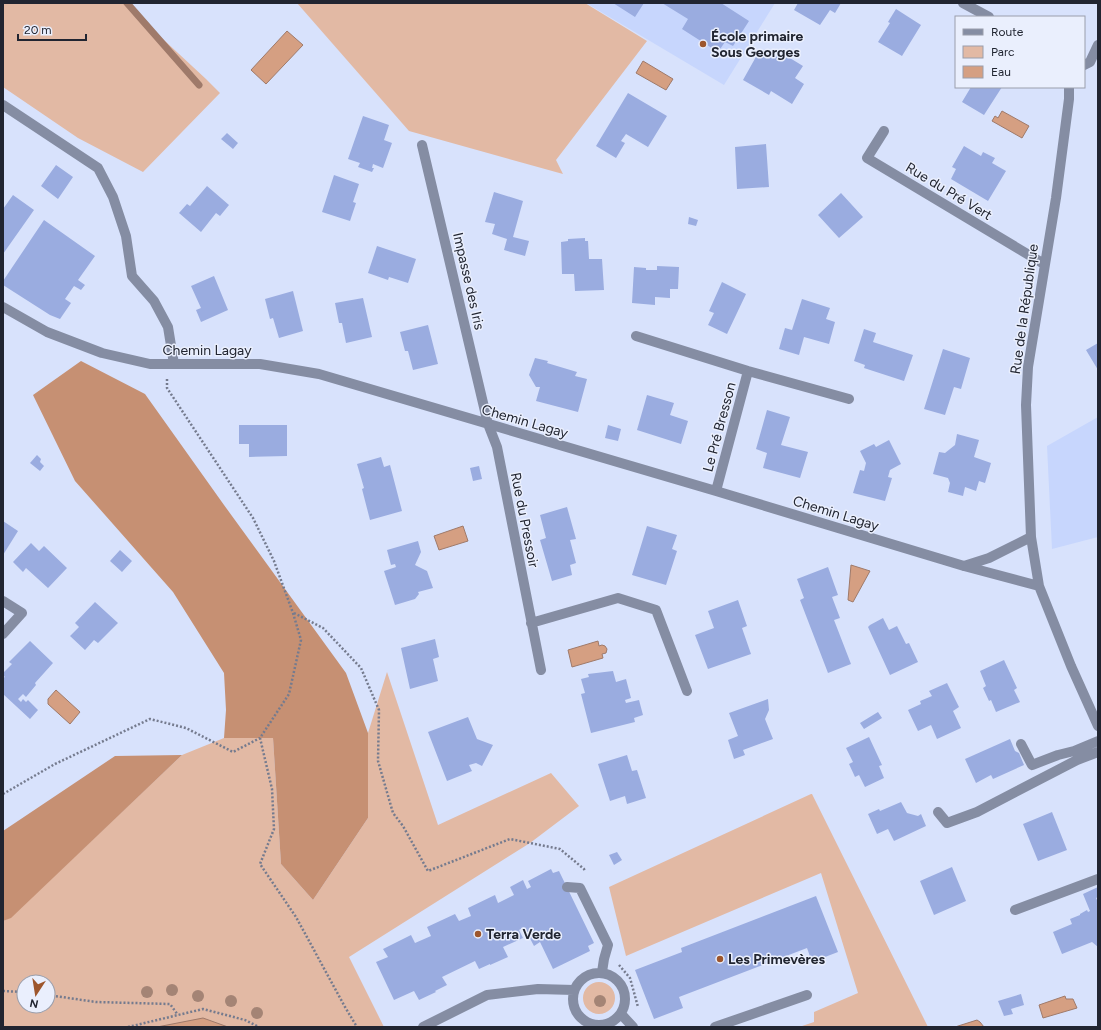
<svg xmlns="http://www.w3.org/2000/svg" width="1101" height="1030" font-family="Figtree,sans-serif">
	<rect width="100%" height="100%" fill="#d8e2fc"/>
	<path fill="#c7d6fd" d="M586,3H775L724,85Z
		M1098,417V537L1052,549L1047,446Z"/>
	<path fill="#e2b9a4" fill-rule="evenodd" d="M3,3H124L206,79L220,93L143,172L78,138L3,87Z
		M297,3H585L647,41L556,160L563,174L409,131Z
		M387,672L438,825L551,773L579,806L530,843L349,957L384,1027H3V921L11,917L182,755L224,738H273L281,864L313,900L368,818V733ZM24,982H48V1006H24Z
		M811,794H812L928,1027H799L814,1022V1012L858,993L821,873L626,956L609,887Z
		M583 998a16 16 0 1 1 32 0a16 16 0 1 1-32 0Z"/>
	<path fill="#c69073" d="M81,361L145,394L224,505L346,673L368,733V818L313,900L281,864L273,738H224L226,710L224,673L173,592L75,481L33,395Z
		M182,755L11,918L3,921V831L115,756Z"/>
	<path fill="#d59f82" stroke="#9f7a6a" d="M287,31L303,45L266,84L251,70Z
		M643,61L673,79L666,90L636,73Z
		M1002,111L1029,126L1022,138L992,121L995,116L998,118Z
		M463,526L468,541L439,550L434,536Z
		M851,565L870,571L853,602L848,600Z
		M598,641L599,646L602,645L605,646L607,649L606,653L602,654L603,658L572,667L568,650Z
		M56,690L80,712L70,724L48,704V699Z
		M1065,996L1066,999H1073L1077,1008L1043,1018L1039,1005Z
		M203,1018L228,1027H157Z
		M977,1020L980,1022L984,1027H955Z"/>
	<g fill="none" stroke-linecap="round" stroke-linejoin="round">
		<path stroke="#9f7a6a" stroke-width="7" d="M127,3L199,85"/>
	</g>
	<path fill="#9aace0" d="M613,3H644L635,17Z
		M662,3H721L749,21L733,46L725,42L718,52L682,29L688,19Z
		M798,3H841L835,13L830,10L820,25L794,10Z
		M896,9L921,25L902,56L878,42L890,23L888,22Z
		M765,49L777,57L780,52L803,66L795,78L804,84L792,104L771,91L769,95L743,80L757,55L761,57Z
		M971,87H1002L984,115L962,102Z
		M628,93L667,116L648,147L626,134L621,141L625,143L616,158L596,146Z
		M363,116L389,125L384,140L392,143L383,168L373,164L372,168H374L372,172L358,167L360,163L348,159Z
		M227,133L238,143L233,149L221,139Z
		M766,144L769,187L737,189L735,147Z
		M964,146L981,156L983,152L995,158L992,163L1006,171L988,201L951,179L956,169L952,167Z
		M56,165L73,177L58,199L41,186Z
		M334,175L359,184L353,202L356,203L350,221L322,212Z
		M207,186L229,205L220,216L216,213L201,232L179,213L187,204L190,206Z
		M494,192L523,201L513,237L529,241L525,256L504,250L507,239L492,234L495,224L485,222Z
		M841,193L863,217L839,238L818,215Z
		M13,195L34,210L3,254V209Z
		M689,217L698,220L696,226L688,224Z
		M44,220L95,256L78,280L85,285L81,290L74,286L65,299L71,303L60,319L50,315L3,285V281Z
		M585,238V241H588L589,259H602L604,290L575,291L574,274H562L561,242L568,241V239Z
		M377,246L416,259L408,283L389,277L388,280L368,273Z
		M657,266L679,267L678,289H670V298L655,297V305L632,303L634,267L646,268V270H657Z
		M214,276L228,310L201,322L196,310L201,308L191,286Z
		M722,282L746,294L727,334L708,325L714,313L709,311Z
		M293,291L303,331L279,338L273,318L270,319L265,299Z
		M363,298L372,337L346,343L342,323H339L335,303Z
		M802,299L830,308L826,319L835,322L829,344L804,337L799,355L779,349L785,328L792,330Z
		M428,325L438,364L413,370L408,351H405L400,332Z
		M864,329L876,333L873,342L913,355L904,381L864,368L865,365L854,361Z
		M1098,343V370L1086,350Z
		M943,349L970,358L961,389L954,387L945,415L924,409Z
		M535,358L548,361L547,363L577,372L575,376L587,379L578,412L536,401L540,387H536L529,375Z
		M647,395L674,403L670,415L688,421L681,444L637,430Z
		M767,410L790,417L781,445L808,452L800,478L763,468L767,453L756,449Z
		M239,425H287V456L249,457V444H239Z
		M608,425L621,429L618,441L605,438Z
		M957,434L979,440L974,457L991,463L985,483L979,481L976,491L965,487L963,496L948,492L950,483L948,478L933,474L939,452L945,453L955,445Z
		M889,440L901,464L890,470L888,477L892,478L885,501L853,493L860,470L864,471L866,463L860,451L874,444L876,447Z
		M37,455L41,459L40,462L44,466L40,471L30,463Z
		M381,457L384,467L390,465L402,511L370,520L362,489L364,488L357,464Z
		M479,466L482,479L473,481L470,468Z
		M567,507L576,539L570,540L576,563L570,565L572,575L552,581L540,540L546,538L540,515Z
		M3,521L18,531L3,555Z
		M647,526L677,535L672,549L677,551L666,585L632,575Z
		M418,541L421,552L415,565L427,571L433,588L418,592L419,594L415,599L395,605L384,571L396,567L395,564L391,565L387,550Z
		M31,543L39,551L44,546L67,568L48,588L26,568L23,572L13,562Z
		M120,550L132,561L122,572L110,561Z
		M828,567L838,595L832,597L840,618L834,620L851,664L828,673L800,600L804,598L797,579Z
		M738,600L747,626L742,628L751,654L708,669L695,635L714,628L708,611Z
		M95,602L118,623L98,643L94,640L85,650L70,636L79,627L75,623Z
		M883,618L889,630L897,626L906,644L909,643L918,662L890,675L868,627L870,625Z
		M435,639L439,657L433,659L438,681L410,689L401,648Z
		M30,641L53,663L35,683L36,685L26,697L23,694L18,699L21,702L23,699L26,702L28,700L38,710L30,719L3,694V678L5,677L3,675V673L12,664L9,662Z
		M1004,660L1017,688L1014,690L1020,702L996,712L991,700L989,701L983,688L986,686L980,671Z
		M613,671L616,682L626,679L631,698L625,700L626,703L639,700L643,715L634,718L635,722L591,733L581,694L585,693L581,679L589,677L588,674Z
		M947,683L959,707L953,711L961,728L937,739L931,725L918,731L908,710L921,704L920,701L932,696L929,691Z
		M768,699L769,710L765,719L773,739L743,750L745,755L734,759L728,740L738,736L729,713Z
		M878,712L882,718L864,729L860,723Z
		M468,717L477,739L493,745L482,766L476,763L469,765L472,771L447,781L428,732Z
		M869,737L882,765L879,766L884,778L865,787L859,775L855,777L849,764L853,762L846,748Z
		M1010,739L1015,751L1019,753L1024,765L993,779L991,775L976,783L965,759Z
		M627,755L632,771L637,770L646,798L627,804L625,796L610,801L598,764Z
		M901,802L907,813L918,816L921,814L926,826L894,841L888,829L877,834L868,814L879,809L880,811Z
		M1052,812L1067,850L1038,861L1023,824Z
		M617,852L622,860L614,865L609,855Z
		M952,867L966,901L934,915L920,881Z
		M551,869L553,873L559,871L594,943L588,946L590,951L553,969L540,942L534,946L524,927L519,930L523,938L503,947L508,957L490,965V964L479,969L475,961L442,977L447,985L435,991L436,992L419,1000L414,991L394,1000L376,962L388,957L383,949L411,935L415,943L431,936L427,927L455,914L459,921L471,916L468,908L495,895L498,903L514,895L510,887L523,880L527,889L531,887L528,881Z
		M1098,887V897L1096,898L1098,902V947L1092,942L1062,954L1053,932L1072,924L1070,919L1080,915V914L1087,910L1088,912L1090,911L1083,894Z
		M816,896L838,952L812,962L807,948L679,997L683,1008L654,1019L635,970L682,952L681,948Z
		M1021,994L1024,1005L1011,1009L1013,1014L1004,1016L998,1001Z"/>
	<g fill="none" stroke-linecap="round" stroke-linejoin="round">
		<path stroke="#757b8e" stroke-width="2.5" stroke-dasharray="2 2" stroke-linecap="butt" d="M167,379V388L253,518L274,561L293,613L301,640L289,694L260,738L272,789L274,829L260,864L296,917L345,1007L357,1027
			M294,613L323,628L361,668L379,710L378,761L393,813L403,826L428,871L510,839L560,849L584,869L585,871
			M3,794L55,764L150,719L186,728L233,752L260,738
			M619,965L630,978L638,1007
			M3,991L24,992
			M48,995L96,1002L170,1004L178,1015
			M128,1027L203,1009L245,1020L259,1027"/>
		<path stroke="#858da3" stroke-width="10" d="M963,3L989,17
			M1084,65L1090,62L1098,45
			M1069,87V99L1056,198L1028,367L1026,405L1031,537L1039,586L1071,666L1098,726
			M3,105L98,168L113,197L126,236L132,276L154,301L168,327L174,364
			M884,131L867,158L1044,264
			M422,145L488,424L497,447L541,670
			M3,307L47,332L102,353L150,364H260L319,374L716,491L964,566L1039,586
			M636,336L748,371L849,399
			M716,491L748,371
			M964,566L989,558L1031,537
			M3,601L22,613L3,634
			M531,623L618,598L656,610L687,691
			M1021,744L1032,765L1058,755L1074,751L1098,741
			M938,812L947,823L977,812L1077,760L1098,752
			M567,887L580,888L608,945L604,959L602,972
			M1015,910L1098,879
			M573 999a26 26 0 1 1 52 0a26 26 0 1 1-52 0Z
			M621,1014L633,1027
			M423,1027L487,995L538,989L574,990
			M715,1027L807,995"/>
	</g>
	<g fill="#a48475">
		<circle cx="172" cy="990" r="6"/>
		<circle cx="147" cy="992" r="6"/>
		<circle cx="198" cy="996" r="6"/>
		<circle cx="231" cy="1001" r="6"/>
		<circle cx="600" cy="1001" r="6"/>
		<circle cx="257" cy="1013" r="6"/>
	</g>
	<g fill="#9d562d" stroke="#eaeffd" stroke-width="1.5">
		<circle cx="703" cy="44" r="4"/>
		<circle cx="478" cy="934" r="4"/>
		<circle cx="720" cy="959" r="4"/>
	</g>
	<g text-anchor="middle" stroke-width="3" stroke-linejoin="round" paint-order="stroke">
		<g font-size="14" font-weight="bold" fill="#212531" stroke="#eaeffd" text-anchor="start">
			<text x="711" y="41">École primaire<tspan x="711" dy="16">Sous Georges</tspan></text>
			<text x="486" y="939">Terra Verde</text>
			<text x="728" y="964">Les Primevères</text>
		</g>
		<g font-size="14" fill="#212531" stroke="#eaeffd">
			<text transform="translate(949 191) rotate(31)" y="5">Rue du Pré Vert</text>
			<text transform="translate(469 281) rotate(77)" y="5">Impasse des Iris</text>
			<text transform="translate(1024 309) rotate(-82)" y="5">Rue de la République</text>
			<text x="207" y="355">Chemin Lagay</text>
			<text transform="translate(525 421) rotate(16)" y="5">Chemin Lagay</text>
			<text transform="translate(719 427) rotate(-75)" y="5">Le Pré Bresson</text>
			<text transform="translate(836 513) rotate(17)" y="5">Chemin Lagay</text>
			<text transform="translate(525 520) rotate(79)" y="5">Rue du Pressoir</text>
		</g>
	</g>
	<rect width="1101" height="1030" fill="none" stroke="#212531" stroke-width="8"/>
	<rect x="955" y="16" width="130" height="72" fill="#eaeffd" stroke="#9a9eab"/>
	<rect x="963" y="29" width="20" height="6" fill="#858da3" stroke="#9a9eab"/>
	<text x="991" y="36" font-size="12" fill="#212531">Route</text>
	<rect x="963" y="46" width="20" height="12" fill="#e2b9a4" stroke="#9a9eab"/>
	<text x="991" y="56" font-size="12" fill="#212531">Parc</text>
	<rect x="963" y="66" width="20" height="12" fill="#d59f82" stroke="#9a9eab"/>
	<text x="991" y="76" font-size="12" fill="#212531">Eau</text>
	<g transform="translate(36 994) rotate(192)"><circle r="19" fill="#eaeffd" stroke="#9a9eab"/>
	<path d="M0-3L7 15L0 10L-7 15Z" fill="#9d562d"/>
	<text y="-6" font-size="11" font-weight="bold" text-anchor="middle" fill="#212531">N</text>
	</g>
	<path d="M18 34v6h68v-6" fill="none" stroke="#212531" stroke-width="2"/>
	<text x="24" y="34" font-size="12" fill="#212531" stroke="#eaeffd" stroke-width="3" paint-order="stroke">20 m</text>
</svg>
